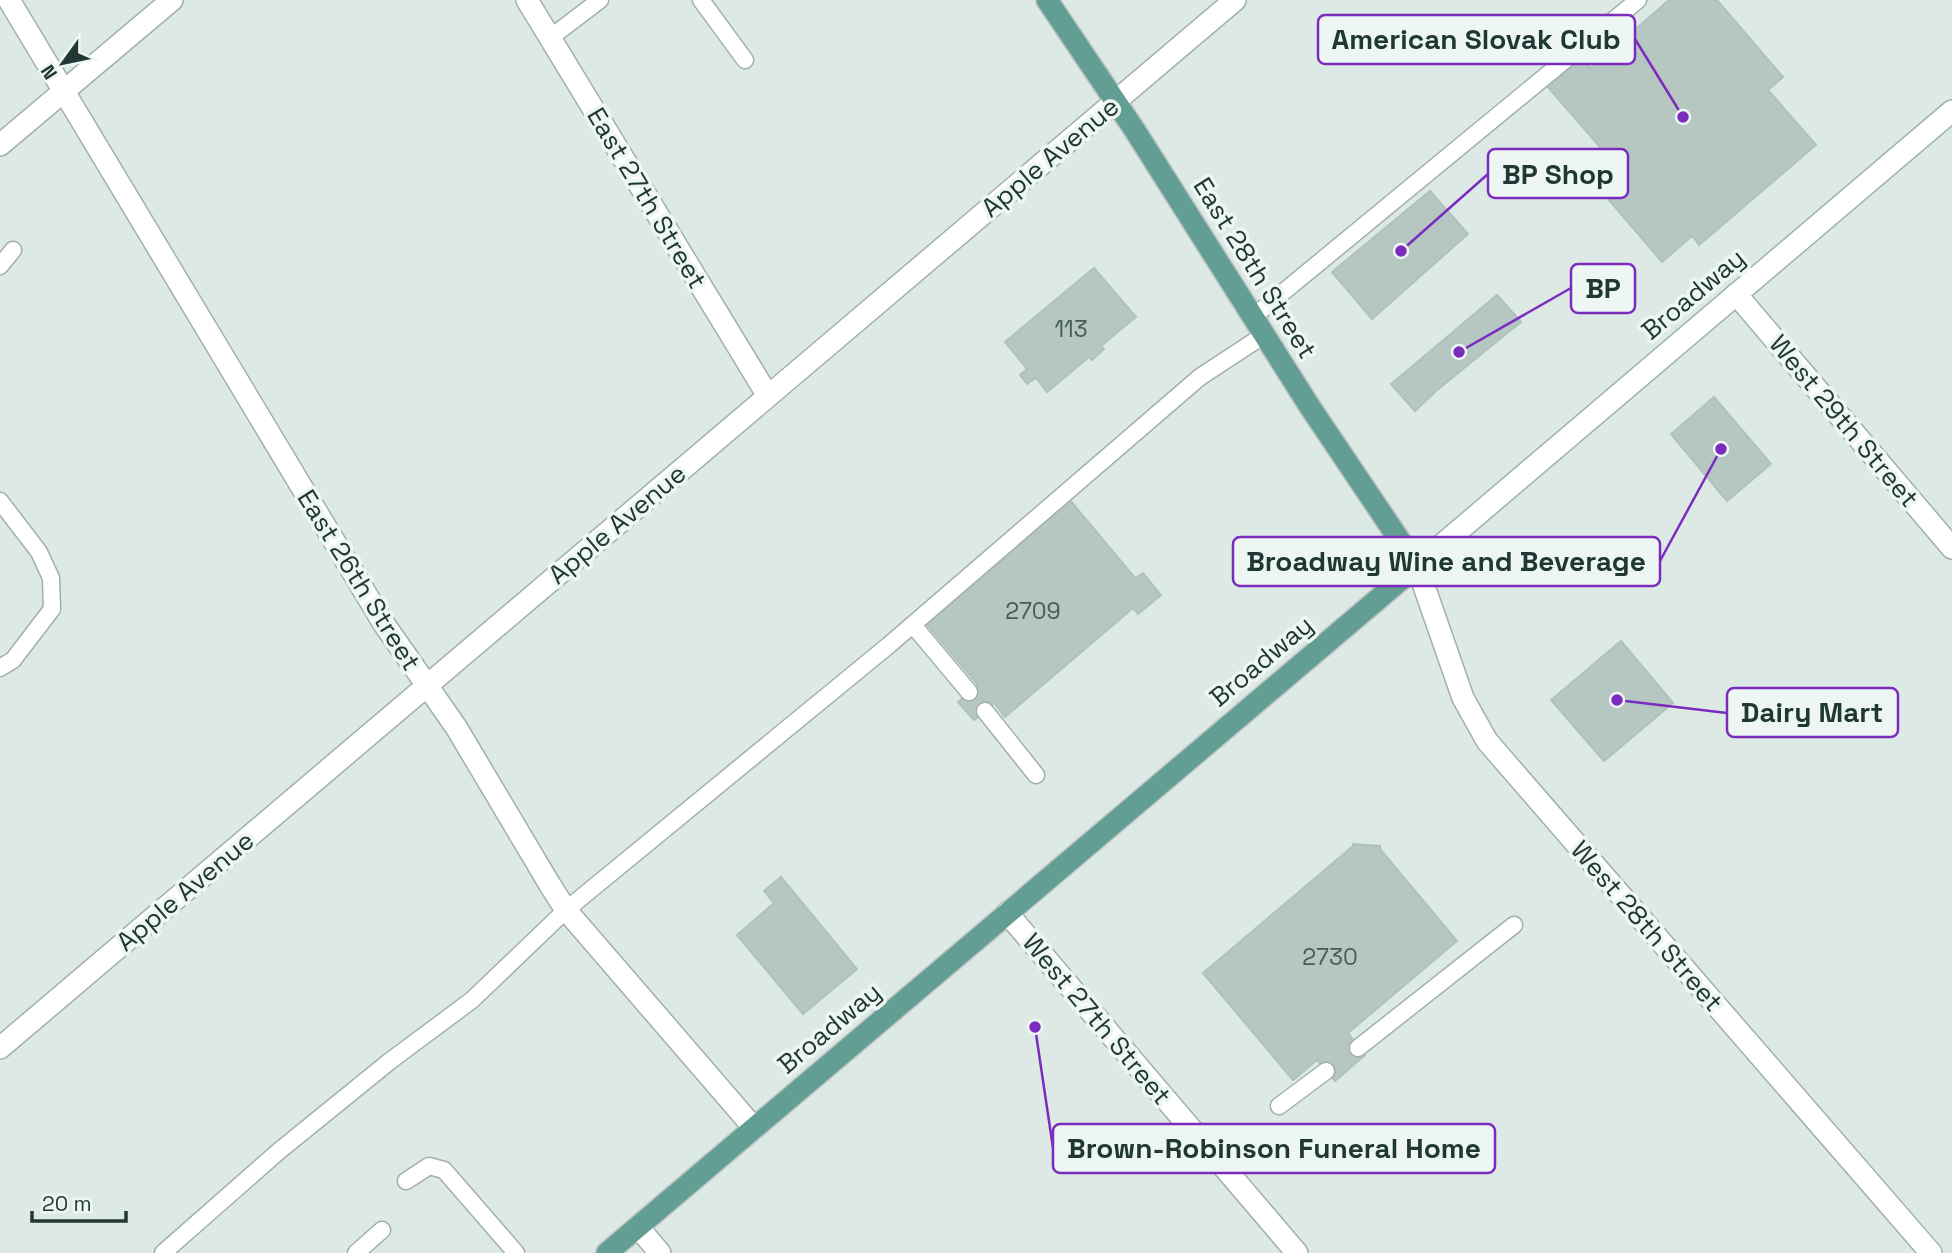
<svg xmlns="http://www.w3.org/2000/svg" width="1952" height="1253" font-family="'Space Grotesk',sans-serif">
	<rect width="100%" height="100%" fill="#dde9e5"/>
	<path fill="#b6c6c1" stroke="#b0c2bd" stroke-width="2" d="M1669,0H1717L1783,77L1768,90L1816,145L1699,245L1692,236L1662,262L1609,200L1618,192L1601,172L1613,162L1547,86L1581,57L1591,68Z
		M1430,191L1468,234L1372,319L1332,272Z
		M1094,268L1136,317L1101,346L1104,349L1092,360L1089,357L1047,392L1036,378L1027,384L1020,375L1027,369L1005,342Z
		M1497,295L1521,322L1436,391L1415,411L1391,384Z
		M1714,397L1771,464L1727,501L1671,434Z
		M1069,499L1135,578L1143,573L1161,595L1138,614L1133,608L1005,717L994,703L974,720L958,702L978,685L924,621Z
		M1621,641L1673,703L1604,761L1551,700Z
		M1353,844L1380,846V849L1457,941L1348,1033L1365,1055L1335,1081L1317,1060L1293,1080L1203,973L1353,846Z
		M781,877L857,969L803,1014L737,935L774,903L764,891Z"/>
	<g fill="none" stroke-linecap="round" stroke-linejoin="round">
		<g stroke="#a1b0ac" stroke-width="19">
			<path id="service" d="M701,0L745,60
				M550,38L600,0
				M0,266L13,250
				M1253,317L1638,0
				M0,501L39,552L51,578L52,609L13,660L0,668
				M913,625L969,692
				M985,711L1036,775
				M1358,1048L1514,925
				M1279,1106L1326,1071
				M406,1181L429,1166L444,1170L516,1253
				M163,1253L279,1151L390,1061L472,1000L566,910L889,645L1200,377L1264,335
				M356,1253L382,1230"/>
		</g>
		<g stroke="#a1b0ac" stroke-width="24">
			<path id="minor" d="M9,0L384,624L456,727L550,885L566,910L754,1128
				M527,0L768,396
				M1736,294L1952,548
				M1417,566L1463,698L1487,741L1931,1253
				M1007,913L1297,1253
				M0,1048L1235,0
				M638,1227L660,1253"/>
		</g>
		<g stroke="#a1b0ac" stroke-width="24">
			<path id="tertiary" d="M0,145L172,0"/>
		</g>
		<g stroke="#9db4ae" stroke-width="24">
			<path id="secondary" d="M1417,566L1952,111"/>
		</g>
		<g stroke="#bcc3c2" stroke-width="24">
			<path id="primary" d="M607,1253L1417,566L1310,407L1134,129L1047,0"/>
		</g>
		<use href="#service" stroke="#fff" stroke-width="16"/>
		<use href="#minor" stroke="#fff" stroke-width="21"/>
		<use href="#tertiary" stroke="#fff" stroke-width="21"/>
		<use href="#secondary" stroke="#fff" stroke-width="21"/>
		<use href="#primary" stroke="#639e95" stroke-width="21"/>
	</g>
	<g text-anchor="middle" stroke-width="7" stroke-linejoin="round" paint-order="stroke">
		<g font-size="23" fill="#465c57">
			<text x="1071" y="337">113</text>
			<text x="1033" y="619">2709</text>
			<text x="1330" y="965">2730</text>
		</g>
		<g font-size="26" fill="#203834" stroke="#edf6f3">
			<text transform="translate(1050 157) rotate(-40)" y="9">Apple Avenue</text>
			<text transform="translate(647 198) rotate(59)" y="9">East 27th Street</text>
			<text transform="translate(1255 268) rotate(58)" y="9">East 28th Street</text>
			<text transform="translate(1693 294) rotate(-40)" y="9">Broadway</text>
			<text transform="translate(1844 421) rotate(50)" y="9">West 29th Street</text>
			<text transform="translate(617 524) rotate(-40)" y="9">Apple Avenue</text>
			<text transform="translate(359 580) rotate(58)" y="9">East 26th Street</text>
			<text transform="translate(1261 661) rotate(-40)" y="9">Broadway</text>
			<text transform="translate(185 891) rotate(-40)" y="9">Apple Avenue</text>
			<text transform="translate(1647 926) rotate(49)" y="9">West 28th Street</text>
			<text transform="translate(1097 1019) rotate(50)" y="9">West 27th Street</text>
			<text transform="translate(829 1028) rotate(-40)" y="9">Broadway</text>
		</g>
	</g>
	<path fill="none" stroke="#7b2cbf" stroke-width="2.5" d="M1683 117L1635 39M1401 251L1488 174M1459 352L1571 288M1721 449L1660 561M1617 700L1727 713M1035 1027L1053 1148"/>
	<g fill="#7b2cbf" stroke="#edf6f3" stroke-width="2.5">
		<circle cx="1683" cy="117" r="7"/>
		<circle cx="1401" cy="251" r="7"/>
		<circle cx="1459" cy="352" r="7"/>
		<circle cx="1721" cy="449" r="7"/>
		<circle cx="1617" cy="700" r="7"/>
		<circle cx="1035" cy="1027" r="7"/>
	</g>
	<g fill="#edf6f3" stroke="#7b2cbf" stroke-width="2.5">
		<rect x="1318" y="15" width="317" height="49" rx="7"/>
		<rect x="1488" y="149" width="140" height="49" rx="7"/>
		<rect x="1571" y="264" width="64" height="49" rx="7"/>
		<rect x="1233" y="537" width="427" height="49" rx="7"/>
		<rect x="1727" y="688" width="171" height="49" rx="7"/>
		<rect x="1053" y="1124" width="442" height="49" rx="7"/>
	</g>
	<g font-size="28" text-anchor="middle" font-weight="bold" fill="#203834">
		<text x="1476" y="49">American Slovak Club</text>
		<text x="1558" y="184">BP Shop</text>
		<text x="1603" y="298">BP</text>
		<text x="1446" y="571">Broadway Wine and Beverage</text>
		<text x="1812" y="722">Dairy Mart</text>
		<text x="1274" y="1158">Brown-Robinson Funeral Home</text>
	</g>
	<g transform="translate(63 63) rotate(237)" stroke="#edf6f3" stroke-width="5" paint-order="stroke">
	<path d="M0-5L12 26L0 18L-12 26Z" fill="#203834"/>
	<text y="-10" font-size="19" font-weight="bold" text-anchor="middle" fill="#203834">N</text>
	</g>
	<path d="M32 1211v10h94v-10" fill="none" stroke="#203834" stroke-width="3.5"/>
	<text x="42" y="1211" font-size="21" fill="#203834" stroke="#edf6f3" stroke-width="5" paint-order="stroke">20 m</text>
</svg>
